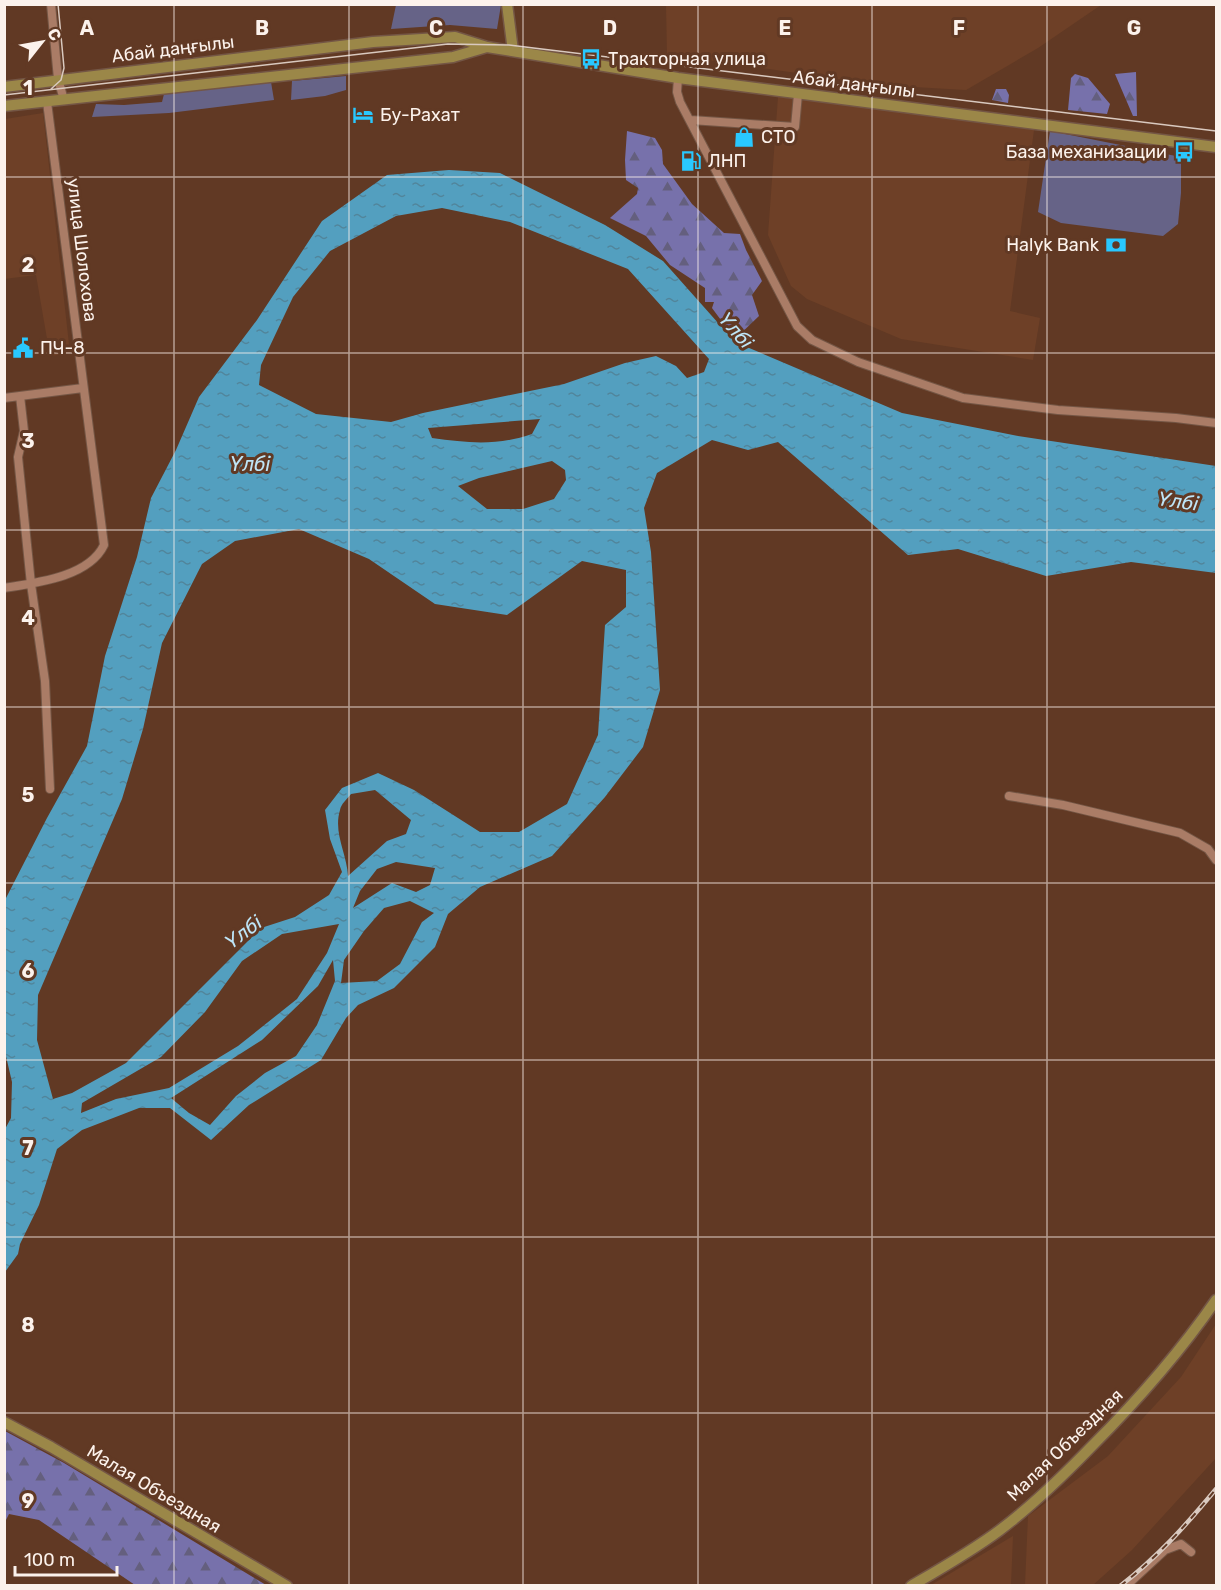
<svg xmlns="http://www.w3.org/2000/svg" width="1221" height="1590" font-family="Rubik,sans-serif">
	<defs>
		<pattern id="forest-firs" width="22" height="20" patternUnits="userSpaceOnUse" patternTransform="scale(1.5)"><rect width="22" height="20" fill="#7771ab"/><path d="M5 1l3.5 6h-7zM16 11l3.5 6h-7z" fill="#645f7e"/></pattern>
		<pattern id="water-ripples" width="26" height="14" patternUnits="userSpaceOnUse" patternTransform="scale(1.5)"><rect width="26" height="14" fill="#539fbf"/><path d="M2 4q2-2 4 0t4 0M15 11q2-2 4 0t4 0" fill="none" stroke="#51859b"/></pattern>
	</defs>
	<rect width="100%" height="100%" fill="#613924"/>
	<path fill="#6e4027" d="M666,5V4L1101,5L1038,48L966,90L879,85L667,54Z
		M778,97L927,115L1034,130L1010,311L1040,318L1033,360L901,339L807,299L791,286L768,235Z
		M43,113L70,353L50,356L36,275L4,279L5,119Z
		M1216,1324V1458L1132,1550L1093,1585H1025L1028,1516L1108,1456L1181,1377Z
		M1013,1536L1011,1585H931Z"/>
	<path fill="#666387" d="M396,5V4L501,5L497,29L450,25L391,29Z
		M346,76V90L325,96L291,100L292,81Z
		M271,82L274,100L169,113L92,117L96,104L124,105L162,102L164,94Z
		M1050,131L1181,157V193L1178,224L1163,236L1061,223L1038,212Z"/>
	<path fill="url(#forest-firs)" d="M1136,72L1137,116H1133L1115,74Z
		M1075,74L1088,78L1110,104L1107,114L1068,110L1071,78Z
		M996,89H1006L1009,95L1008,103L992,100Z
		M627,131L655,138L662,150L663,164L692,204L724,233L740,234L746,250L762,281L752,295L759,316L735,339L712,308L714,302H705V288L670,265L646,236L610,218L637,194L638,188L626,180L625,160Z
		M5,1431L64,1463L266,1585H135L39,1520L9,1514L5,1522Z"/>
	<path fill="url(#water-ripples)" fill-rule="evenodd" d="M449,170L500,173L605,225L663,261L735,342L902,413L1018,436L1216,466V573L1131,562L1046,576L958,549L908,555L778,442L748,450L712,440L657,473L644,508L651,552L660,690L643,747L605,797L552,856L480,887L448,914L435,947L394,988L358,1005L346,1018L321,1060L249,1105L211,1140L170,1108H139L82,1130L57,1149L39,1205L20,1244L18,1254L5,1272L4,1131L11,1118L12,1082L5,1052V900L47,818L87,746L105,656L137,557L151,498L176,450L199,397L257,320L322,221L387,175ZM442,208L510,222L628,269L709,359L704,372L687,378L676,366L656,356L625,363L564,384L423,413L391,422L316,414L259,385L261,365L293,297L330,251L396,216ZM540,419L532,434C497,446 468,443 432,438L428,428ZM552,461L565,470L566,480L554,499L523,509H487L458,486L479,478ZM299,529L369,559L435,604L507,615L582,561L626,570V607L605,625L598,735L567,804L519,832H480L414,790L378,773L342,788L325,810L330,839L342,872L329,895L295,917L261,928L126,1063L72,1093L53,1099L37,1040L38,995L122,799L143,729L162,643L202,564L235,541ZM375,790L411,820L406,834L387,841L348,876C347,854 333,833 340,810C341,804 347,799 351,794ZM396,862L435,868L430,885L416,892L392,883L353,908L360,891L377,869ZM410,901L434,913L422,922L400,964L377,981L341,983L344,960L364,931L384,908ZM339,924L327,953L297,999L238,1046L169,1088L116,1099L81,1113L82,1103L161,1057L205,1012L242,961L282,934ZM333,960L335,981L317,1025L296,1056L265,1073L236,1096L210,1125L189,1113L171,1098L262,1040L318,986Z"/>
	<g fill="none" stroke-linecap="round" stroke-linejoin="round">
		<g stroke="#745645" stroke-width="10">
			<path id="minor" d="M51,4L58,79L64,100
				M678,78L677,92L680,102L797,326L812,340L858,362L963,398L1058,410L1176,418L1216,423
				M691,120L795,127L798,94
				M20,396L24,431L18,457L31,584L45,681L50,789
				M4,398L83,388
				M4,588C36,583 89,577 104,545L47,102
				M1009,796L1063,805L1180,833L1208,849L1216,860
				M1126,1586L1165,1550L1181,1544L1191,1552"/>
		</g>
		<g stroke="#745645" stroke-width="13">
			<path id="major" d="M507,4L513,51
				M4,87L373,42L455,37L487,47L678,78L1216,147
				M4,106L453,57L487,47
				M4,1422L51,1447L287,1586
				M911,1586C942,1568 972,1551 1000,1530C1033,1505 1063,1476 1092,1446C1137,1401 1180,1352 1216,1300"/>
		</g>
		<use href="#minor" stroke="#aa7c66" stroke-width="8"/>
		<use href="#major" stroke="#9b8748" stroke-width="10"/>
		<path stroke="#d9c9bf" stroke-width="1.5" d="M51,89L61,80L64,68L58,4
			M4,95L448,44L509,45L1216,131"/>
		<g stroke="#d9c9bf" stroke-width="4.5">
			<path id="rail" d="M1120,1586C1157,1558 1187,1524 1216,1489"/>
		</g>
		<use href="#rail" stroke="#613924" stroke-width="2" stroke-dasharray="7" stroke-linecap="butt"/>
	</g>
	<path fill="none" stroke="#fcf2ec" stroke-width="1.5" stroke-opacity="0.55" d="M174,4V1586M349,4V1586M523,4V1586M698,4V1586M872,4V1586M1047,4V1586M4,177H1216M4,353H1216M4,530H1216M4,707H1216M4,883H1216M4,1060H1216M4,1237H1216M4,1413H1216"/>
	<defs>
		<g id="bus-bare" transform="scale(1.62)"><path d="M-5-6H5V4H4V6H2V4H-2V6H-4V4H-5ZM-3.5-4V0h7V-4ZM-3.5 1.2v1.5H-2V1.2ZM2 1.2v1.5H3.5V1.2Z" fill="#29c8ff" stroke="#613924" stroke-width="2.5" paint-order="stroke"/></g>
		<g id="hotel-bare" transform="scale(1.62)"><path d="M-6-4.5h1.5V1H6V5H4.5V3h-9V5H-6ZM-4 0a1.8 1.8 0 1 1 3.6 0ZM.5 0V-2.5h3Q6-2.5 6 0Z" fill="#29c8ff" stroke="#613924" stroke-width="2.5" paint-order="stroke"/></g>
		<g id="shop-bare" transform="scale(1.62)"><path d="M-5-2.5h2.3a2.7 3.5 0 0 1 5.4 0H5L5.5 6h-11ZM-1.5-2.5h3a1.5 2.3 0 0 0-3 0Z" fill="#29c8ff" stroke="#613924" stroke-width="2.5" paint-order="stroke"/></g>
		<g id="fuel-bare" transform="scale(1.62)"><path d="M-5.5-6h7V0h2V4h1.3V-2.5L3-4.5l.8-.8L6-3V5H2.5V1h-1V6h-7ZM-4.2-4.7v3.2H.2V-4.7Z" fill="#29c8ff" stroke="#613924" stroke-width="2.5" paint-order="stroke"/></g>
		<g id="bank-bare" transform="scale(1.62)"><path d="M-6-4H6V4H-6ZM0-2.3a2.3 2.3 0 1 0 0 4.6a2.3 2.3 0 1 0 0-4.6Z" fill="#29c8ff" stroke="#613924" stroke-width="2.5" paint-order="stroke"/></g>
		<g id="civic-bare" transform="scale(1.62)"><path d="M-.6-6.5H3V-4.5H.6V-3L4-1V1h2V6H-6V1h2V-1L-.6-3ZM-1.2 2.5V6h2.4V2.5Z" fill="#29c8ff" stroke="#613924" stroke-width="2.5" paint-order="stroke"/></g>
	</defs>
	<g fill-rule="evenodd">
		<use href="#bus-bare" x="591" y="59"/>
		<use href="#hotel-bare" x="363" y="115"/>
		<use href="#shop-bare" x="744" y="137"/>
		<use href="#bus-bare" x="1184" y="152"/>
		<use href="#fuel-bare" x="691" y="161"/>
		<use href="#bank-bare" x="1116" y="245"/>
		<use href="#civic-bare" x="23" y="348"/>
	</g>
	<g text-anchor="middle" stroke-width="6" stroke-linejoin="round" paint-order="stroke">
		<g font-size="18" fill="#fcf2ec" stroke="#613924">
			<text transform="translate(173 49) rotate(-7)" y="6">Абай даңғылы</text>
			<text transform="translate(854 84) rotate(7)" y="6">Абай даңғылы</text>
			<text transform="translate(82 250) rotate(83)" y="6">улица Шолохова</text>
			<text transform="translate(1065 1445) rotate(-44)" y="6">Малая Объездная</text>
			<text transform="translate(154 1489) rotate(31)" y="6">Малая Объездная</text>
		</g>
		<g font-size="18" fill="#fcf2ec" stroke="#613924" text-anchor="start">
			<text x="608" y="65">Тракторная улица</text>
			<text x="380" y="121">Бу-Рахат</text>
			<text x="761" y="143">СТО</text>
			<text x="1167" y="158" text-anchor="end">База механизации</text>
			<text x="708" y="167">ЛНП</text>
			<text x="1099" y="251" text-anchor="end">Halyk Bank</text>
			<text x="40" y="354">ПЧ-8</text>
		</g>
		<g font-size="20" font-style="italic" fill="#bee5f7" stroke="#613924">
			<text transform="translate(736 330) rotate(49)" y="7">Үлбі</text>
			<text x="250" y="471">Үлбі</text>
			<text transform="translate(1178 501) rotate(8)" y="7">Үлбі</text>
			<text transform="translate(243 932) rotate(-37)" y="7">Үлбі</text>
		</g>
	</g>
	<g font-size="20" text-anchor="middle" font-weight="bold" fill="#fcf2ec" stroke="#613924" stroke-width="6" stroke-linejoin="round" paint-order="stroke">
		<text x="87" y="35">A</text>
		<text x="262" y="35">B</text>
		<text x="436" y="35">C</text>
		<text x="610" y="35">D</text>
		<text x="785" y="35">E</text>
		<text x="959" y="35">F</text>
		<text x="1134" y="35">G</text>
		<text x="28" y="95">1</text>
		<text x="28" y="272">2</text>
		<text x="28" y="448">3</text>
		<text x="28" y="625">4</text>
		<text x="28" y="802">5</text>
		<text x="28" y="978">6</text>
		<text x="28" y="1155">7</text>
		<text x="28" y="1332">8</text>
		<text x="28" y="1508">9</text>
	</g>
	<rect width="1221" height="1590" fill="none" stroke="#fcf2ec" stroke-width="12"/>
	<g transform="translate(42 42) rotate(59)" stroke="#613924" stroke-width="4.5" paint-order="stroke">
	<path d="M0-4.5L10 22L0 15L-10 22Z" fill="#fcf2ec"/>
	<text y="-9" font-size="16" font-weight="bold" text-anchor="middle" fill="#fcf2ec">С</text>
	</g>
	<path d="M15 1566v9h102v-9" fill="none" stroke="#fcf2ec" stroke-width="3"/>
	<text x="24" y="1566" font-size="18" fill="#fcf2ec" stroke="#613924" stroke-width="4.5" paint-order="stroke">100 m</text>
</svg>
